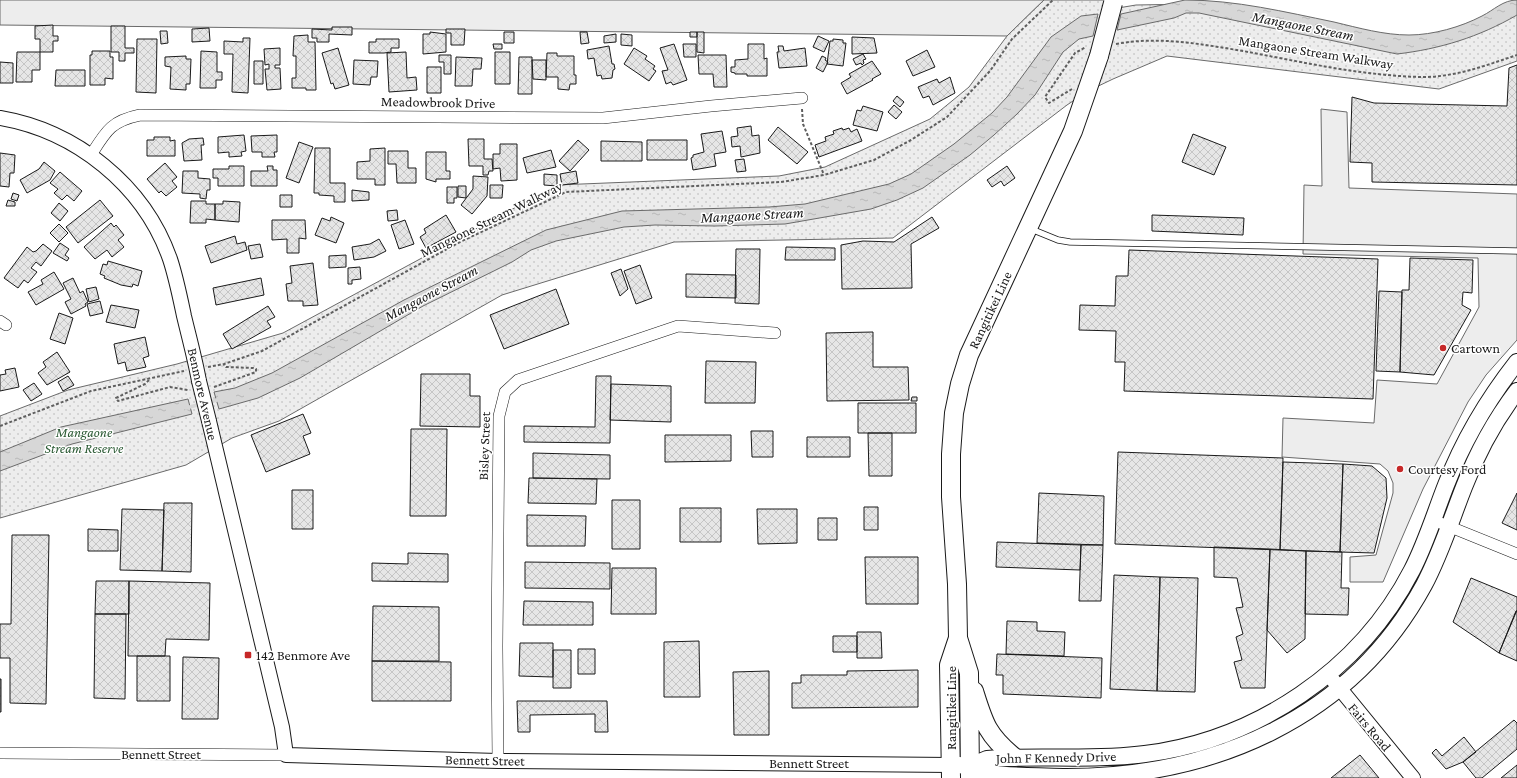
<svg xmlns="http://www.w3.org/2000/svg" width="1517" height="778" font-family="'Crimson Pro',serif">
	<defs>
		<pattern id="park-dots" width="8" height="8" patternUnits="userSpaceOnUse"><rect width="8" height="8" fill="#ededed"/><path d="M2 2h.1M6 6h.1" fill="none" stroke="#cbcbcb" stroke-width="1.8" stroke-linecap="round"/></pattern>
		<pattern id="water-ripples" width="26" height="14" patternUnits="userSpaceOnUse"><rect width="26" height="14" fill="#d7d7d7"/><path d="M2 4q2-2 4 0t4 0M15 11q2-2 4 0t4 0" fill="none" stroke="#b8b8b8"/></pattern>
		<pattern id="building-cross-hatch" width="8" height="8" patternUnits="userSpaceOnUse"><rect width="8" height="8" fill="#e6e6e6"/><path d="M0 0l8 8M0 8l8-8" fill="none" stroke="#c5c5c5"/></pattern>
	</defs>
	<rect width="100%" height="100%" fill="#fff"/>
	<path fill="#ededed" stroke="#6a6a6a" d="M0,0H1044L1007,36L0,25Z
		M1321,109L1347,112L1349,188L1517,194V340L1486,375L1468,402L1423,489L1383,582H1350V557L1376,555L1393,493V483L1388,471L1380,464L1282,457L1283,418L1374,423L1377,380L1437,384L1479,307L1478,258L1303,254L1304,185L1322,186Z"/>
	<path fill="url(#park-dots)" stroke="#6a6a6a" d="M1044,0H1118V8L1136,5L1194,4L1383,41L1457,37L1517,0V61L1439,89L1167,56L1113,79L1088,91L1067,105L893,238L674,242L502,295L279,421L232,438L186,465L0,518V416L68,390L177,364L283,333L557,185L779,176L825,167L930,119L969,87L1007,36Z"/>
	<path fill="url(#water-ripples)" stroke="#6a6a6a" d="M1185,0C1236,0 1285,12 1334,22C1359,28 1384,35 1409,35C1433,35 1461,27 1482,16C1494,10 1503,0 1517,0V15C1479,37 1440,49 1397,54L1199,13H1186L1174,18L1117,30L1121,14Z
		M1098,14L1093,36L1079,39L1063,52L1035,95L1017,114L994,135L970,155L923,188L897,200L871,209L785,224L715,226L655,225L624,227L556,241L531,250L512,262L423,306L300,378L258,398L219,409L214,392L235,388L272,373L404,300L546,230L622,211L769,207L805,204L889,184L911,174L954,144L992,113L1007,97L1051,37L1081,16Z
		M188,399L192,414L72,444L0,471V452L61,427Z"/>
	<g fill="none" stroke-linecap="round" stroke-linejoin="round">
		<path stroke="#d7d7d7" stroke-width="3.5" d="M207,403L220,399
			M186,408L201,404"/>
	</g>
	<path fill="url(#building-cross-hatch)" stroke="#1a1a1a" d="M53,25V36H58V41H53V52H40V39H35V26Z
		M111,26H125V48H134V53H125V61H119V52H111Z
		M332,27H352V35L329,34V42H317V38H312V29L332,30Z
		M209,28L210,41L192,42V29Z
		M446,29H465L464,45H451V33H446Z
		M160,31H167L168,43L161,44Z
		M430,32L446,34V52L423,54V34H430Z
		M504,32H514V43H504Z
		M580,32H587L589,43L581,44Z
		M690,32H697V37H690Z
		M697,32H704V53L697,52Z
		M616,34V42L604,43V36Z
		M621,34L632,35V46L621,45Z
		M308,35V42H315L316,90H306V88H292V78H296V56H293L294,36Z
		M818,36L829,41L824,52L813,47Z
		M852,37L874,38L877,53L852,54Z
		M243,38H250L248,93L232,92L233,54H224V41L243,42Z
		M137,39H157L156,93L136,92Z
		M376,39H399V48H391V52L384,53H369V42H376Z
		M833,39L843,40V43H846L843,66L827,64L830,41H833Z
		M493,44H502V49H494Z
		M674,44L687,80L673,85L671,82L666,84L662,71L668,70L660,48Z
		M683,44H696V57H684Z
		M748,44H764V59L767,58V76H747V74H735V73L731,72V67H735V60L748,59Z
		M609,46L612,64H614L615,69L613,70L612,78L602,79L601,75L597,76L594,58L588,59L587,50Z
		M778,46H783L784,51L805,48L807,66L779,68L777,52H779Z
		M280,48V65H275V68H280L281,89L267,90L265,69H269V64L265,65L264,49Z
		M338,48L349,85L335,89L333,83L331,84L322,53Z
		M634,48L647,56L645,59L655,66L653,69L656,71L649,81L624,64Z
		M927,50L935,67L913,76L906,61Z
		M92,51H110V57H113V79L105,78V85H90V55H92Z
		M201,51L217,52V72H222V80H216V88H200Z
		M17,52H40V70H32V82H16Z
		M406,52L407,78L416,77L417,90L389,92L387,53Z
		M495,52H510V84H495Z
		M547,53H557V56H574V75H576V84H570L569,90L558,89V77H546Z
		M863,54L866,59L863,60L864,63L862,65L861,63L856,65L853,59Z
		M439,55H451V74H444V62H439Z
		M698,55H726L727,87H714L713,74H699Z
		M186,56V59H191L190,84H186V90L170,89L171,67L165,66V57Z
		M822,56L826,58L825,60L828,62L823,72L816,68Z
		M456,57L482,58L481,69H473L472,86H455Z
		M519,57H532V94H518Z
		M354,60L378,61L377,77H371L370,85L353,84Z
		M532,60H546V80L533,79Z
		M254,61H263V84H254Z
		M872,61L881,74L872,79L873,80L847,94L841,83L851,77L849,74Z
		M0,62L13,63V83H0Z
		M1517,65V185L1372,182V163L1350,162L1352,97L1374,103L1507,106L1509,68Z
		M427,67H441V93H427Z
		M56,70H85V86H55Z
		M950,77L955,93L933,105L929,96L923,98L918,87L937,79L939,83Z
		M897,96L904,102L900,107L893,101Z
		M894,105L902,112L896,119L888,112Z
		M863,106L883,112L877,131L853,125L857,110L861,111Z
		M751,126L752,136L759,135L760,153L741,157L740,146L732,147L731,137L738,136L737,128Z
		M778,127L808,152L797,164L768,140Z
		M842,128L843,130L849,128L851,132L857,129L862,141L819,157L815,145L826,141L825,137L834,134L833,131Z
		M722,131L726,152L714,154L716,166L693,170L691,158L693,157V155L704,152L701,134Z
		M1193,134L1226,147L1214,175L1182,162Z
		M244,135L246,151L241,152L242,156L229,157V152L218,153V137Z
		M277,135V152H274L275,157H262V152H252L251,136Z
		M154,137H170V141L175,140V156H147V140H154Z
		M203,138L204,145H201L202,160L184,161L182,143L189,139Z
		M468,139H484V159H492L493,171H489L488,175H483V166H469Z
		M578,140L589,150L570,171L559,161Z
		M647,140H687V160H647Z
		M601,141L642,142V161H601Z
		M299,142L313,147L299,183L286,178Z
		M500,144H517V180L501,181L500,168L493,169V154H500Z
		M315,148H330V183H345V202H334V196L319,195V193H314Z
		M385,148V185H375V179H357V162L370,161V149Z
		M551,150L556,167L527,173L523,158Z
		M388,151H408V168H416V183H397L396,164H388Z
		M426,152H446V171H450V179H436V182L426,179Z
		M0,153L15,155L14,173H10L9,187L0,186Z
		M744,159L746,171L737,172L735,160Z
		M44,162L55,171L50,180L27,193L20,180L39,169Z
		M165,163L177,177L172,181L177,187L166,196L161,191L159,193L147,179Z
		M229,166H244V186H218V178H213V169H229Z
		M267,166H273V170H277V186H251V171H268Z
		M1007,166L1015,178L1004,186L1001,181L992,187L987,180Z
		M183,171H198V178L210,179V190H207L206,199L200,198V194L182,193Z
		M576,171L578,183L562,185L560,174Z
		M60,172L82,191L74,201L67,195L62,200L54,193L58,189L50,183Z
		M544,174L557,175V186L544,185Z
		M473,176L488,177L487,196L472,214L461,205L473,189Z
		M490,185H503L502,198H490Z
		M458,186H466V198L458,197Z
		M447,187H457V198H454V203H447Z
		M352,190L369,192V200L352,201Z
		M13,193L19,195L17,201L11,199Z
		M280,195H292V207H280Z
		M8,200L15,202V206H6Z
		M100,200L113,216L78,243L66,227Z
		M191,201H206V204H215V220L206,219V223H190Z
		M223,201L240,202L239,222L215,220V204H223Z
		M59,203L68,211L60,221L51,213Z
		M397,210L398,220L388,221L387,211Z
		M446,215L456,232L426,248L420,237L426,233L424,229Z
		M1152,215L1244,218L1243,235L1152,231Z
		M331,217L344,223L336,243L315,235L322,218L330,221Z
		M932,217L939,228L911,244L912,288L842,289L841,245L863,241L894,242Z
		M272,220H305L306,239L299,238V253H287V239L272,240Z
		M405,220L414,244L399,249L391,225Z
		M111,223L114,227L116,225L124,235L118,240L124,247L112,257L107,250L95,259L84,247Z
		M59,224L68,233L59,242L50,233Z
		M235,236L237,244L245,242L247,250L211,263L205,246Z
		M379,239L386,251L374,257L354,260L352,247L370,244Z
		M60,243L69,249L65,255L69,258L67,261L53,253Z
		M43,244L52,251L41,266L36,262L31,268L37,272L28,283L24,280L18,288L4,278L27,247L33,252L36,251Z
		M260,244L263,257L251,259L248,246Z
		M786,247L835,248V260H785Z
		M736,249H760L759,304L735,303Z
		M1129,250L1378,259L1373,399L1124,391L1125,362H1115L1116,331L1079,330L1080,305L1115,306L1116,276H1128Z
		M346,255V267L329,268V256Z
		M1410,258L1473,260L1472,293L1463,292L1462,305L1471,310L1434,375L1400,372L1402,290H1409Z
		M108,261L142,271L138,286L133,284L132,287L121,285L104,278L105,276L100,274L103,264L107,265Z
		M313,263L318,305L303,306V301H288L286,284L292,283L290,266Z
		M640,265L652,298L636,304L624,271Z
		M360,267L361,279L352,280V284H348V268Z
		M621,269L628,289L620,296L611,273Z
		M54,272L64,289L36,305L28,292L43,284L41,280Z
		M686,274L736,275V298L686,297Z
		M73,278L80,293L83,291L88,302L85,304L86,306L71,314L65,302L71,299L63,283Z
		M261,278L264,295L216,305L213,288Z
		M96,287L99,299L89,302L86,289Z
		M556,289L569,324L504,349L490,315Z
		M1379,291L1402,292L1400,372L1376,371Z
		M100,301L103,313L90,316L87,304Z
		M111,305L139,310L135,328L106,322Z
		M268,306L275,317L267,321L271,327L232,349L223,334Z
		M59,313L73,318L65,344L50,339Z
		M873,332V367H908L909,400L827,401L826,333Z
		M145,337L149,356L143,358L146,367L127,371L125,362L118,364L114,344Z
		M57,352L70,372L47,385L38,373L46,367L43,362Z
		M706,361L756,362L755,403H705Z
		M15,368L19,387L0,391V375L6,374L5,370Z
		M421,374H470V396H480V427L420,426Z
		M68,376L74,385L63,391L58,382Z
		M596,376H611L610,443L524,442V426L595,427Z
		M34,383L42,394L31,401L23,390Z
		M611,384L671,386V422L610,420Z
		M912,397H917V401H911Z
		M858,403H916V433H858Z
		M303,414L311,433L303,436L310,454L266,472L251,435Z
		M411,429H447L446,516H410Z
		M751,431H773V457H752Z
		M868,433H892V476H869Z
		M665,435H731V461L665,462Z
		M807,437H850V457H807Z
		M1118,452L1283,458L1280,550L1115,544Z
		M533,453L610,455V479L533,478Z
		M1283,462L1343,464L1340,552L1280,550Z
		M1343,464L1372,466L1386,478L1387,498L1374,553L1340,552Z
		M529,478L597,479L596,504L528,503Z
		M292,490H313V529H292Z
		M1039,493L1104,496L1103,545L1037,543Z
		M1517,493V530L1502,523Z
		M612,500H640V549H612Z
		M164,503H192L191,572L162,571Z
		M864,507H878V530H864Z
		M680,508H721V542H680Z
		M122,509L164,510L162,571L120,570Z
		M757,509H797V543L758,544Z
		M527,515L586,516L585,546H527Z
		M818,518H837V540H818Z
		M88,529L118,530V551H88Z
		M12,535H49L46,704L10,703V658H0V624H11Z
		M997,542L1081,545L1080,570L996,567Z
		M1081,545H1103L1101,601H1079Z
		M1214,547L1270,549L1265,688H1241L1234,662L1242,660L1236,637L1243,634L1236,608L1243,607L1237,578L1214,577Z
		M1270,549L1306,551L1305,639L1287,653L1267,630Z
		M1306,551L1342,552L1341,588H1349L1348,615L1305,614Z
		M408,553L448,554V582L372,581V563L408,564Z
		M865,557H918V604H866Z
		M525,562L610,563V589L525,588Z
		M612,568H656V614H611Z
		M1114,575L1160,577L1157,691L1110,689Z
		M1160,577L1198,578L1195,692L1157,691Z
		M1471,578L1517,597V610L1499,653L1453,622Z
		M96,581H129V614H95Z
		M129,581L210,583L209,640L166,639L165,656H128Z
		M524,601L593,602V625H523Z
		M373,606L439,607V661H372Z
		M1516,611H1517V661L1499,653Z
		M95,614H126L125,699L94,698Z
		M1007,621L1037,622V631L1065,632L1064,656L1006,654Z
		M857,632H881L882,658H857Z
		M833,636H857V652H833Z
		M699,641L700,697H664V642Z
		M520,643H553V677L519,676Z
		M578,649H595V674H578Z
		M553,650H571V688H553Z
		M997,654L1102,658L1101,698L1003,694V675H996Z
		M137,656H170V701H137Z
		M183,657L219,658L218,719H182Z
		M372,661L451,662V701H372Z
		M918,670V707L792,708V683H801V675H847V671Z
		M769,671V735H734L733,672Z
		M0,679H1V712H0Z
		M517,701H607L608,732H595V714L530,715V732H518Z
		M1514,720L1517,723V749L1482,778H1476L1463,762Z
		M1464,737L1476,752L1463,762L1446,769L1432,753L1436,749L1442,756Z
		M1360,755L1379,778H1331Z
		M1517,765V778H1501Z"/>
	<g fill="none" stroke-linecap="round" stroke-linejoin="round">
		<g stroke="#1a1a1a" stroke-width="7">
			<path id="service" d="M1031,229L1058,240L1070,242L1517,251"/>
		</g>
		<g stroke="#1a1a1a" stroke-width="12">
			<path id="minor" d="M91,155C106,131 111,121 140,115L603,118L711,106L802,98
				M0,321L6,325
				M1433,520L1517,554
				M0,753L286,755
				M498,761L497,647L499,416L505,392L518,380L678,326L775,333"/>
		</g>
		<g stroke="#1a1a1a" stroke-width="16">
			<path id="tertiary" d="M0,118C76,131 144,185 170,259C176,277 180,297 184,316C189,337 195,359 199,381
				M209,421L282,727L286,755L498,761L951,765
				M1328,674L1413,778"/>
		</g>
		<g stroke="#1a1a1a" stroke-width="18">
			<path id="secondary" d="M959,765C971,766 980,772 991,774C1015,776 1040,776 1063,777C1212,778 1351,719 1424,585C1441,553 1451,520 1464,487C1477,453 1495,420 1517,391
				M970,766L987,759C1039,755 1093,761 1145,754C1256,740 1360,671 1412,570C1426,543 1435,513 1446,485C1463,441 1488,399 1517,362"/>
		</g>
		<g stroke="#1a1a1a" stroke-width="20">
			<path id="trunk" d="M974,691C984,723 987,735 1014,757
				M951,778L949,665L958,638
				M970,778L969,673L958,638L957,584L951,497V454L954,413L960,384L969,355L1073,131L1099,56"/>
		</g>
		<path stroke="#5f5f5f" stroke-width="2" stroke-dasharray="3 2" stroke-linecap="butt" d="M1116,44C1158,36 1201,44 1243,51C1302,62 1363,76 1423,77C1456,77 1487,65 1517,55
			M1072,89L1049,103L1045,97L1075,53L1086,47
			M802,109L803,124L824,175
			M208,367L224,364L262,351L458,243L566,192L781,182L824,175L874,160L911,140L947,117L990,71L1012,39L1053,0
			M149,380L145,384L116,398L118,401L170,387L188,390
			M214,387L256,372V369L253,368L226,367L224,365
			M0,426L91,391L184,371"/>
		<use href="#service" stroke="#fff" stroke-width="5.5"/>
		<use href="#minor" stroke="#fff" stroke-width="11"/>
		<use href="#tertiary" stroke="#fff" stroke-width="14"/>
		<use href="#secondary" stroke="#fff" stroke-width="16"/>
		<use href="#trunk" stroke="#fff" stroke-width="18"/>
		<g stroke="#1a1a1a" stroke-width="16" stroke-linecap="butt">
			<path id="tertiary-bridge" d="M199,381L209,421"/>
		</g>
		<g stroke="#1a1a1a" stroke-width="20" stroke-linecap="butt">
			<path id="trunk-bridge" d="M1099,56L1113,3"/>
		</g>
		<use href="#tertiary-bridge" stroke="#fff" stroke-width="14"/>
		<use href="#trunk-bridge" stroke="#fff" stroke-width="18"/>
	</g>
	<g fill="#c62828" stroke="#fff" stroke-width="1.5">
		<circle cx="1443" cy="348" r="4"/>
		<circle cx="1400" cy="469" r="4"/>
		<rect x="244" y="651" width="8" height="8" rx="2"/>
	</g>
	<g text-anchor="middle" stroke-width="3" stroke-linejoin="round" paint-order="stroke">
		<g font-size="14" fill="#1a1a1a" stroke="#fff">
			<text transform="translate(1316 52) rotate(9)" y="5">Mangaone Stream Walkway</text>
			<text transform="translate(438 102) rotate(1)" y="5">Meadowbrook Drive</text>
			<text transform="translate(491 219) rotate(-26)" y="5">Mangaone Stream Walkway</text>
			<text transform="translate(990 310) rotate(-65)" y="5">Rangitikei Line</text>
			<text transform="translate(203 394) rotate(77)" y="5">Benmore Avenue</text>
			<text transform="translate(484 446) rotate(-88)" y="5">Bisley Street</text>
			<text transform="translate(951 708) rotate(-90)" y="5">Rangitikei Line</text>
			<text transform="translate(1370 727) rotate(50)" y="5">Fairs Road</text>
			<text x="161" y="759">Bennett Street</text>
			<text transform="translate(1056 757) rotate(-1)" y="5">John F Kennedy Drive</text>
			<text transform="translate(485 760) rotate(1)" y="5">Bennett Street</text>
			<text x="809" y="768">Bennett Street</text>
		</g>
		<g font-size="14" fill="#1a1a1a" stroke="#fff" text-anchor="start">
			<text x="1451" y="353">Cartown</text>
			<text x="1408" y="474">Courtesy Ford</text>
			<text x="256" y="660">142 Benmore Ave</text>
		</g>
		<g font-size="14" font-style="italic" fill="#2b5a34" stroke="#fff">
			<text x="84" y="437">Mangaone<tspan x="84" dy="16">Stream Reserve</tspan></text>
		</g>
		<g font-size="15" font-style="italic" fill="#1a1a1a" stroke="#fff">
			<text transform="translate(1303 26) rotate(11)" y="5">Mangaone Stream</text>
			<text transform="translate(752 215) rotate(-3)" y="5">Mangaone Stream</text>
			<text transform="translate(431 293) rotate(-28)" y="5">Mangaone Stream</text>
		</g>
	</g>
</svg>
